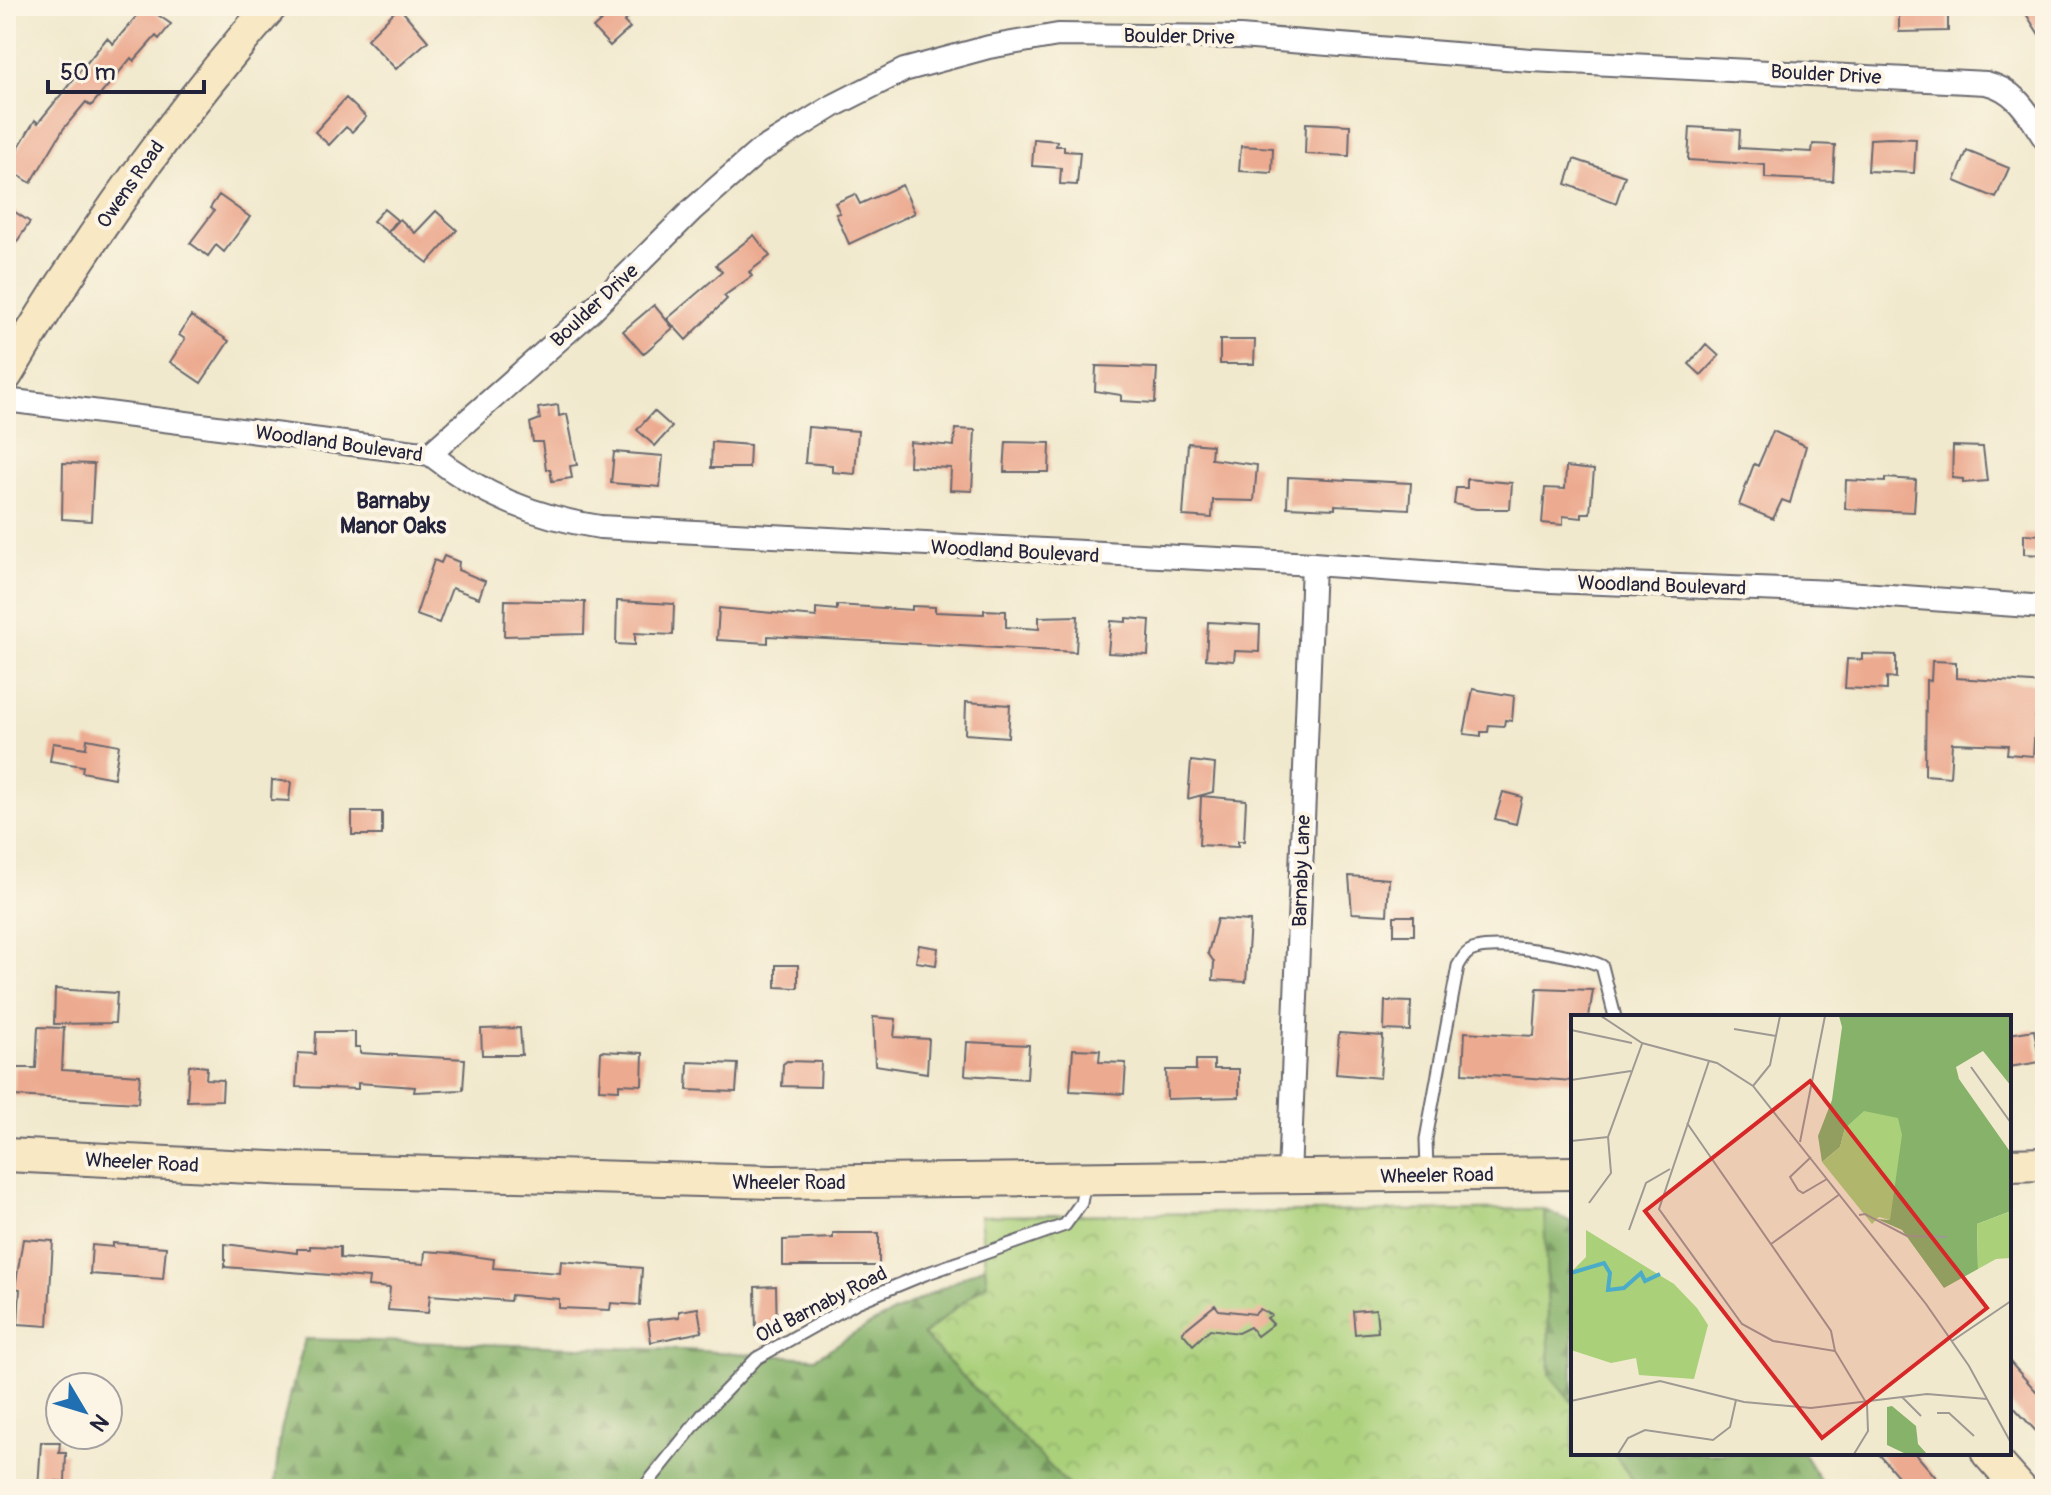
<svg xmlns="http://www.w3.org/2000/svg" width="2051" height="1495" font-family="Pangolin,sans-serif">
	<defs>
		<pattern id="forest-firs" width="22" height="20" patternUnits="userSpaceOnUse" patternTransform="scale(2)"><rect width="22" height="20" fill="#87b26a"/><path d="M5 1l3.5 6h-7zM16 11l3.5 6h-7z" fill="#6e9058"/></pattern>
		<pattern id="park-crowns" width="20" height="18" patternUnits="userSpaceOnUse" patternTransform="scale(2)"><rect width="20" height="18" fill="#aad07a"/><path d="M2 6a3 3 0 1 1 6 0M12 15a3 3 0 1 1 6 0" fill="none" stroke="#92b26a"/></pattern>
	</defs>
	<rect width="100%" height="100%" fill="#fcf5e5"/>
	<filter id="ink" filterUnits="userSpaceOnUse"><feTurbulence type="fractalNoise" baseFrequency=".0125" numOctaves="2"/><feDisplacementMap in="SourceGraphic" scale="16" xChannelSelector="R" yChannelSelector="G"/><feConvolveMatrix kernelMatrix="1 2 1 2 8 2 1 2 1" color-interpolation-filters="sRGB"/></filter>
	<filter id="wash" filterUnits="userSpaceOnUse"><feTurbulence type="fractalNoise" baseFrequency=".006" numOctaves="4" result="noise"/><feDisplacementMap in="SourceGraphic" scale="32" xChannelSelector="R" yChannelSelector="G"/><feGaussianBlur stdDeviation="1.8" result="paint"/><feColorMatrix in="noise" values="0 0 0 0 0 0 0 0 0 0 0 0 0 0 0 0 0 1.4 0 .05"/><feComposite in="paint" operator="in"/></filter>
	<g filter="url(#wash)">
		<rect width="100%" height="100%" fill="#f1e9cd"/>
		<path fill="url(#forest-firs)" stroke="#546a52" stroke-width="2" d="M1544,1209L1573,1223V1403L1550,1375Z
			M985,1266L987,1283L923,1335L1072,1489H274L281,1430L305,1339L684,1350L815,1358L867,1326Z
			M1613,1453H1803L1825,1489H1639Z"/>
		<path fill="url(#park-crowns)" stroke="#66795a" stroke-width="2" d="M1544,1209L1550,1375L1573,1403V1453H1613L1639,1489H1072L923,1335L987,1283L980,1216Z"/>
		<g id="blocks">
			<path fill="#ecab91" d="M145,6L171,24L159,39L156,36L134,61L131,58L91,106L86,102L64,128L31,183L6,168L35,120L38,123L107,38L113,44Z
				M617,6H640L624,22L630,28L610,46L593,28Z
				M1899,6H1948V31L1899,32Z
				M2021,6H2045V44Z
				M399,7L428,41L396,69L367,39Z
				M346,98L366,117L352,132L346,127L329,145L315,132Z
				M1306,123L1350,125L1349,156L1305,154Z
				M1690,127L1740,130L1739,148L1812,152L1813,144L1835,145L1833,181L1765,178V165L1688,160Z
				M1889,138L1916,139L1914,173L1868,171L1870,139Z
				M1034,139L1057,141L1056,146H1064V151L1080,152L1077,185L1060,184L1061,168L1032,166Z
				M1241,146L1273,148L1272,173L1239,171Z
				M1967,151L2009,168L1996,198L1955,181Z
				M1574,159L1625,176L1616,203L1566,184Z
				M902,185L915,213L849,244L836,214L840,213L835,203L855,194L860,204Z
				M219,195L250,217L224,252L216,245L208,256L190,243L214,211L210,208Z
				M6,206L30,222L6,258Z
				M384,209L397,220L388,232L400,219L415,233L436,211L457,230L428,263L373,221Z
				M754,235L770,256L749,272L752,276L724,296L727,299L686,340L667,319L722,272L716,265Z
				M654,305L673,328L643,354L623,331Z
				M191,316L229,341L201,383L170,362L185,339L179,335Z
				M1220,340H1255L1254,364H1220Z
				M1706,344L1719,356L1701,375L1689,364Z
				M1096,366L1157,368L1155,403L1121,401V395L1095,391Z
				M558,405L559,416L567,414L577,465L570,466L572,478L552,481L550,469H546L542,442H533L530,423L540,419L538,408Z
				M654,411L672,427L655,446L637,430Z
				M808,427L858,431L855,474L832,472V465L805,463Z
				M955,429L975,430L972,491L950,490L951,468L909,466L910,442L954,446Z
				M1773,431L1806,446L1790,503L1782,500L1773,519L1739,505L1754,464L1758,466Z
				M712,442L750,445L749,468H711Z
				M1006,442L1050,443L1049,472H1004Z
				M1188,443L1212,445L1211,459L1257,465L1254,501L1213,500L1212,518L1183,516Z
				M1953,446L1983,447L1987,481L1963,483V479L1952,478Z
				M614,452L663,456L660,487L611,483Z
				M63,463L94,464L91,521L62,519Z
				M1566,467L1594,470L1590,513H1582V518L1563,516V525L1542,523L1545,488L1565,489Z
				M1288,477L1411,483L1409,509L1335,505V509L1287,507Z
				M1885,478L1916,480L1914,512L1845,509L1846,480L1885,482Z
				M1467,479L1512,483L1510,509H1476L1454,504L1456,488H1467Z
				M2024,534L2045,535V555L2024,554Z
				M444,556L459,562L458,570L485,581L479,598L452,588L439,623L416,615L434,560L441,563Z
				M505,600L585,602L584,634L504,636Z
				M617,601L674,604L673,635L635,633V645L616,644Z
				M837,605L912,610V606L935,607V612L984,614V610L1006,611V627L1039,629V617L1078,616L1076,652L768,636V643L717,640L719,608L816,617V608L837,610Z
				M1126,618L1150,620L1148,655L1108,653L1111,621L1126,622Z
				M1208,622L1260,625L1259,652L1235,651L1234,661L1206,659Z
				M1862,654L1896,655V678L1887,677V690L1845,688L1847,659L1862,660Z
				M1932,661L1956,662V678L2045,684V712H2036L2033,756L2007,754L2008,745L1952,743L1950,777L1925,775L1926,680L1931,681Z
				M1473,689L1514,696L1512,721L1505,720L1504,726L1489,725L1488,732H1481V736L1464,734Z
				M966,702L1010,705L1008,737L965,734Z
				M87,739L119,745L114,778L82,772L83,766L50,761L53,743L86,748Z
				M1191,761L1215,764L1213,792L1188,799Z
				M272,780L291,782L289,801L271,800Z
				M1503,792L1522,797L1516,824L1495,819Z
				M1201,796L1246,800L1244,841H1238V847L1199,845Z
				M352,812H382V835H352Z
				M1349,876L1389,879L1387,915L1352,913Z
				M1394,916H1414V935H1394Z
				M1217,919L1250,921L1246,982L1213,980L1214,962L1208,953Z
				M919,945L938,948L936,965L916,962Z
				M776,965H798V988L776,987Z
				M1537,988L1593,990L1589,1017H1573V1081L1463,1073L1465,1032L1534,1036Z
				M55,989L117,993L115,1023L54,1024Z
				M1385,1001L1411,1002L1410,1031L1384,1030Z
				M873,1017L896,1019L894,1037L929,1039L927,1073L875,1065Z
				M38,1027L64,1028L62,1070L140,1075L138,1103L14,1096L15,1068H36Z
				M520,1028L522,1055H482L481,1029Z
				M2034,1030L2040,1062L2009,1067V1034Z
				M316,1032H355V1047H360V1053L465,1059L463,1090L414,1092L415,1087L358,1083V1089L296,1087L298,1053L315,1054Z
				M1339,1033L1383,1036L1380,1078L1336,1074Z
				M967,1042L1029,1045L1027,1079L965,1075Z
				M1073,1049L1100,1050L1099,1062L1126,1063L1124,1094L1070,1091Z
				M601,1051L643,1053L642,1085L619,1084V1090L599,1089Z
				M1196,1060H1214V1069H1239V1097L1167,1099L1166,1070H1196Z
				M787,1061L821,1062L820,1087L782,1086L783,1064Z
				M688,1062L738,1064L736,1092L687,1090Z
				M189,1065L207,1067L206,1079L223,1080L222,1100L187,1101Z
				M833,1233H879V1266H783V1240L833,1238Z
				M23,1239L53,1241L48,1326L18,1324L20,1289L15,1288Z
				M113,1243L166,1247L163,1279L90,1274L92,1245L113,1247Z
				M225,1244L297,1253V1249H310V1246L340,1247V1258L424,1264L425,1251L452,1253L494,1259L493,1268L560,1273L561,1261L642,1268L640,1305L611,1303L610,1310L559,1308V1299L511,1295L510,1301L430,1295L428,1313L388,1310L390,1288L368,1286L369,1278L225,1267Z
				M776,1286L777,1332L756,1331L755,1287Z
				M1215,1305L1219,1310L1255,1314L1260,1309L1271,1315L1267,1318L1273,1324L1257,1336L1250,1327L1238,1333L1210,1329L1193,1345L1182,1332Z
				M698,1308L702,1332L651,1342L648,1320L679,1317V1311Z
				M1376,1309L1378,1332L1355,1334L1353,1311Z
				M2009,1361L2045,1401V1441L2009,1402Z
				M41,1442H60L59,1453H66L65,1482L56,1481V1489H38Z
				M1878,1453H1915L1946,1489H1909Z"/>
		</g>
	</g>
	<g filter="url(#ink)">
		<use href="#blocks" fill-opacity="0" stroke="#6a686e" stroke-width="2"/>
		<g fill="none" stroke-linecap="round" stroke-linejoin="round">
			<g stroke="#6a686e" stroke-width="15">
				<path id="lane" d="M1427,1170L1426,1139L1458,966C1463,958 1466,951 1476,949C1502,942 1578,955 1602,966L1615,1017
					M643,1489L704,1413L757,1358L857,1302L925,1274L1065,1225L1081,1203L1085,1181"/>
			</g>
			<g stroke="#6a686e" stroke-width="26">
				<path id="street" d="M6,400L430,454C482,495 534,517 600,527L1313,564L1550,581L1833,592L2045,607
					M430,454L591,311L692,210L758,152L833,106L904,70L989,47L1058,35L1240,37L1531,60L1986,83C2017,90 2029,115 2045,139
					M1289,1177L1313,564"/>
			</g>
			<g stroke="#6a686e" stroke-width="36">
				<path id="secondary" d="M6,375C84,244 171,121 271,6
					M6,1155L291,1169L773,1182L1573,1173
					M2009,1165L2045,1164
					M1988,1453L2020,1489"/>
			</g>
			<use href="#lane" stroke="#fff" stroke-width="11"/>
			<use href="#street" stroke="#fff" stroke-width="22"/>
			<use href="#secondary" stroke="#f8e8c3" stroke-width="32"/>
		</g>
	</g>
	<g text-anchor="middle" stroke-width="8" stroke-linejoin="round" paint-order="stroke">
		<g font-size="20" fill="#22223b" stroke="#fcf5e5">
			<text transform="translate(1179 36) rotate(1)" y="7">Boulder Drive</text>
			<text transform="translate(1826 74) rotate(3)" y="7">Boulder Drive</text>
			<text transform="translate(130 184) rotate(-55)" y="7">Owens Road</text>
			<text transform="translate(594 305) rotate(-43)" y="7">Boulder Drive</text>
			<text transform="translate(339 443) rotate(8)" y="7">Woodland Boulevard</text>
			<text transform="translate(1015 551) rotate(3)" y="7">Woodland Boulevard</text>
			<text transform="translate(1662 585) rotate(2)" y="7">Woodland Boulevard</text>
			<text transform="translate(1301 871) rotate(-88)" y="7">Barnaby Lane</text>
			<text transform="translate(142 1162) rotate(3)" y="7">Wheeler Road</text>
			<text transform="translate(1437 1175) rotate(-1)" y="7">Wheeler Road</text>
			<text x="789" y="1189">Wheeler Road</text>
			<text transform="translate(821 1304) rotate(-27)" y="7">Old Barnaby Road</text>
		</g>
		<g font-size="22" font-weight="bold" fill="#22223b" stroke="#fcf5e5">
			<text x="393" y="508">Barnaby<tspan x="393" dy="25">Manor Oaks</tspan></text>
		</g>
	</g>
	<g transform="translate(1571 1015)">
		<rect width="440" height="440" fill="#f1e9cd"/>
		<path d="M268,1H440V71L412,36L385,52L388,64L440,138V196L406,209L407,254L373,273L331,215L306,204L318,205L274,113L269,132L251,147L247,121L261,85L271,12ZM321,391L345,411L347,429L356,439H335L316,430V392Z" fill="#87b26a"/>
		<path d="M293,96L327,103L331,120L319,205L308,202L301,209L251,147L269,132L274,113ZM440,196V243L425,244L407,254L406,209ZM15,215L103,269L126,293L137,310L123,364L68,360L65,343L40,348L0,335V257L15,242Z" fill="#aad07a"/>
		<path fill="none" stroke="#4aacc9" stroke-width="4" d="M0,258L33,248L39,258L37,275L53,273L70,258L74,266L89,259"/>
		<path fill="none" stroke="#9e9993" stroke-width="2" d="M30,1L71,28L146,48L182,71L355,289L398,351L440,428M163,14L205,21M0,15L61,28M138,46L88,194L171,309L202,326L264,336M400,52L440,108M0,65L60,56M182,71L199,50L209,1M116,108L260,316L264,336L296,389L297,416L283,439M0,126L37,122M229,127L254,1M240,142L219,162L227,175L232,178L256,164M18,188L40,158L37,122L71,29M288,200L294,199L336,221L376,222M58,215L75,168L99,154M200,229L269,179M381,326L440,286M331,382L350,401M0,386L89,366L173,387L240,393L356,379L416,384M366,398H378L403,421M47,439L57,423L74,415L142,425L159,412L165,385"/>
		<path fill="#d62828" fill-opacity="0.15" stroke="#d62828" stroke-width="4" d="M239,66L416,293L251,423L74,196Z"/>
		<rect width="440" height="440" fill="none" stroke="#22223b" stroke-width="4"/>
	</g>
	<rect width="2051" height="1495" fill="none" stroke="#fcf5e5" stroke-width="32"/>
	<g transform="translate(84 1411) rotate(128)"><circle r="38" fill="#fcf5e5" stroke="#a5a1a1" stroke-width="2"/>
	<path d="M0-6L14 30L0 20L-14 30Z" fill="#1f6fb2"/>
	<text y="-12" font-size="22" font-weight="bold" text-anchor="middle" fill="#22223b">N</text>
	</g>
	<path d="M48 80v12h156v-12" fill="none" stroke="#22223b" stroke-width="4"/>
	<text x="60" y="80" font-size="24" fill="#22223b" stroke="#fcf5e5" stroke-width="6" paint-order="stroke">50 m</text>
</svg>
